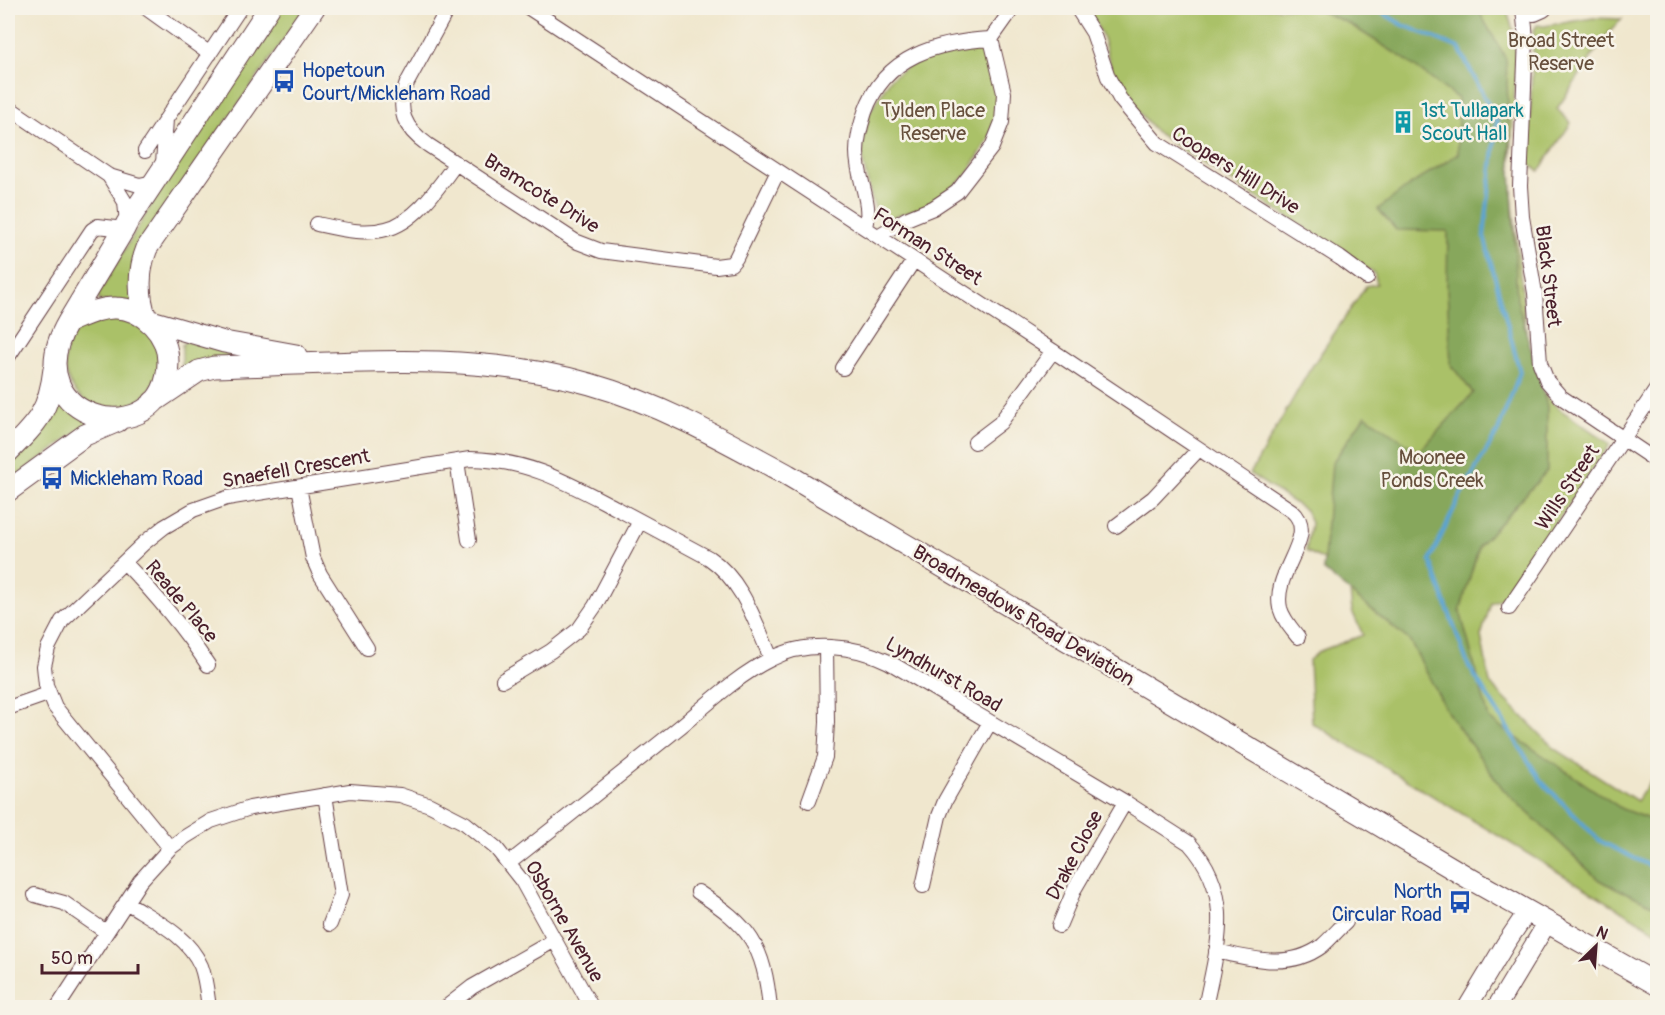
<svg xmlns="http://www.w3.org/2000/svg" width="1665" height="1015" font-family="Pangolin,sans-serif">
	<rect width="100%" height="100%" fill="#f7f3e8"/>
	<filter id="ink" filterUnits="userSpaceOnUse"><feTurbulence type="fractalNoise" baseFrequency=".0167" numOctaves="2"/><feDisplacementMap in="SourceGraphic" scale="12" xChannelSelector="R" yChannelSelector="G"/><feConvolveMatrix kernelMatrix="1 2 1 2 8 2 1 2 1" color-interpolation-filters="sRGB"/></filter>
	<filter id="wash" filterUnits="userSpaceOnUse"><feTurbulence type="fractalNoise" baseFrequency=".008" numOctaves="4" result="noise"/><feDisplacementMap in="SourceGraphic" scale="24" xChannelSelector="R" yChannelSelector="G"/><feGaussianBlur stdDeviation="1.35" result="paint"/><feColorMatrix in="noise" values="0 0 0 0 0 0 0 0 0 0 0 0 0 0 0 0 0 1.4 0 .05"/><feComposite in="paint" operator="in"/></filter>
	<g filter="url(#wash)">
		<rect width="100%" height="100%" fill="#f0e7ce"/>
		<path fill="#aac167" stroke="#7a7049" stroke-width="1.5" d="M278,8H306L160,216L136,304L99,301L98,295L163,185Z
			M1087,8H1506L1513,30L1516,64L1510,176L1529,360L1536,386L1558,408L1610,444L1508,595L1491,603L1481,636L1490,684L1554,748L1637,801L1657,771V932L1312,723L1309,660L1320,651L1363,635L1352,611L1348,572L1306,551L1311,523L1305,510L1250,474L1309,371L1366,286L1377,284L1374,273L1157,133L1134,106L1114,77L1102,35Z
			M1593,18L1622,19L1605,37L1557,109L1571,123L1539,171L1528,164L1534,30L1537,25L1544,26Z
			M983,45L987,47L998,89L995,129L966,176L945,194L923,207L890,218L882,219L878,215L872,200L863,163L862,146L869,113L891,78L927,54Z
			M65 362a47 47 0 1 1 94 0a47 47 0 1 1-94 0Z
			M186,341L256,356L182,370V345Z
			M58,394L89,423L8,483V465L42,430Z"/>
		<path fill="#87a75c" stroke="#686344" stroke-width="1.5" d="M1312,8H1477L1506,59L1517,300L1547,406V471L1479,546L1460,611L1489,719L1622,809L1657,822V907L1599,880L1503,789L1448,713L1410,641L1323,570L1332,463L1365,415L1419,452L1473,393L1451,365L1447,288L1448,231L1396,230L1378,209L1407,187L1458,154V99L1403,58L1346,22Z"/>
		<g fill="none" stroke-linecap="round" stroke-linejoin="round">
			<path stroke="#5ba4d2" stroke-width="4" d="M1374,8L1403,25L1459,48L1497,122L1484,236L1520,372L1498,431L1461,494L1430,560L1468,665L1541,781L1600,841L1658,870"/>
		</g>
	</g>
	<g filter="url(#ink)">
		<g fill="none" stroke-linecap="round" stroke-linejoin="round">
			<g stroke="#633d43" stroke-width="16">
				<path id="street" d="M146,8L210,54
					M448,8L407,83C396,111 404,128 428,145L575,241L601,251L716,266L731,264L736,258L778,171
					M529,8L1053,351L1292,511C1320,535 1272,571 1280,608C1283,619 1291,628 1298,637
					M1077,8L1093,33L1108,77L1120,99L1157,143L1340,258L1367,278
					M1523,8L1526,38L1520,186L1522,217L1535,293L1540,363L1547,381L1561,397L1658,462
					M991,39L1013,8
					M8,107L109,176L139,185L154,182
					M145,151L165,121
					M163,164L166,119L240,8
					M109,176L125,202L127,223
					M317,224C340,229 364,235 386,229C416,222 439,186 456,163
					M866,228C872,200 857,179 857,152C857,137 861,125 865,112C885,55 938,42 991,39
					M878,236L906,219L933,208L957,192L992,147L1002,122L1004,93L991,39
					M8,357L92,230L98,226L124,229
					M843,368L914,260
					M975,442L1000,423L1053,351
					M457,461L469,540
					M299,487L313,558L320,574L367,648
					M1116,526L1153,498L1198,450
					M124,562C155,594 183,627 208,665
					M1509,608L1658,387
					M503,680L551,651L579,629L595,606L640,521
					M8,708L48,694
					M325,795L341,895L330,924
					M809,801L825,757L827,722L826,647
					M170,848L55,707L46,685L44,666L48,648L62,621L144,543L164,527L193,510L227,498L470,459C529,460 566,482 616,508C647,525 678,541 709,558C743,581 755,622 771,658
					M509,863C565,819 621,774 676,730C706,706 736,676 771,659C807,640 854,645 889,662L1125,802L1189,843C1236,895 1217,947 1205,1008
					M923,886L939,816L945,801L990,722
					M698,892C750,926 764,945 770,1008
					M35,895L64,903L106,932
					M126,902C152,919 188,935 201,966C206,979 207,994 209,1008
					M1059,926L1075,888L1125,802
					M1216,951C1251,959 1290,970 1322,946C1330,939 1338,930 1346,922
					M57,1008L140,881L170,848L185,837L211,821L250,808L350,791L400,795L430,805L465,823L496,848L522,881L592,1008
					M445,1008L472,987L555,940"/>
			</g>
			<g stroke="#633d43" stroke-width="20">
				<path id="secondary" d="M1523,8L1534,12L1543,8
					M1467,1008L1506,943L1527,912
					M1496,1008L1547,923"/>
			</g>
			<g stroke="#633d43" stroke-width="23">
				<path id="primary" d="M146,318C138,296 138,270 147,248L314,8
					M148,320L224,342L296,355
					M68,322C83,316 100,307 116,308C144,309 168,334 168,362C167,458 10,422 68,322L124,229L127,223L269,8
					M153,402L199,371L214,367C340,364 467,349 590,384C661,404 724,440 788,475L1467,877L1658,985
					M8,452C37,423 49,412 54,369
					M8,491L85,435L118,421"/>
			</g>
			<use href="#street" stroke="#fff" stroke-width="14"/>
			<use href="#secondary" stroke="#fff" stroke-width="18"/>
			<use href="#primary" stroke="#fff" stroke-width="21"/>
		</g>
	</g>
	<defs>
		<g id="bus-bare" transform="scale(1.8)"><path d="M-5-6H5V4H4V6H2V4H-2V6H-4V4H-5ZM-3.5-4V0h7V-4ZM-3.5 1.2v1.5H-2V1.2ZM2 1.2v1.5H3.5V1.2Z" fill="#1a4fb4" stroke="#f7f3e8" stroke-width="2.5" paint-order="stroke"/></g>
		<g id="building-bare" transform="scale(1.8)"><path d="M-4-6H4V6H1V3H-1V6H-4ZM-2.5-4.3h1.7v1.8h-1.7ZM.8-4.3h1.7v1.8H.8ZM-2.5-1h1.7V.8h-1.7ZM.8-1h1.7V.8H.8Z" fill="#0f9aa8" stroke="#f7f3e8" stroke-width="2.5" paint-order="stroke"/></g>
	</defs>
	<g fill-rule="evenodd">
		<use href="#bus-bare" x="284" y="81"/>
		<use href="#building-bare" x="1403" y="122"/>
		<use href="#bus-bare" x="52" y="478"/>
		<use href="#bus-bare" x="1460" y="902"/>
	</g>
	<g text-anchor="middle" stroke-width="5" stroke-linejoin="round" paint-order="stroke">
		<g font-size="20" fill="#67503d" stroke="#f7f3e8">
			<text x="1561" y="47">Broad Street<tspan x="1561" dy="23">Reserve</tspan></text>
			<text x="933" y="117">Tylden Place<tspan x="933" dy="23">Reserve</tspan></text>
			<text x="1432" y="464">Moonee<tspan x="1432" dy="23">Ponds Creek</tspan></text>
		</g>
		<g font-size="20" fill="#164399" stroke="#f7f3e8" text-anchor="start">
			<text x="302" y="77">Hopetoun<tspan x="302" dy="23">Court/Mickleham Road</tspan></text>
			<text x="70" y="485">Mickleham Road</text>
			<text x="1442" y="898" text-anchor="end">North<tspan x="1442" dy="23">Circular Road</tspan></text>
		</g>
		<g font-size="20" fill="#0d838f" stroke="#f7f3e8" text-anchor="start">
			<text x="1421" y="117">1st Tullapark<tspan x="1421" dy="23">Scout Hall</tspan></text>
		</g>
		<g font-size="20" fill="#4a1f2b" stroke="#f7f3e8">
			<text transform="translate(1236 170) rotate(32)" y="7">Coopers Hill Drive</text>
			<text transform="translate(542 193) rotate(32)" y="7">Bramcote Drive</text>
			<text transform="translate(928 246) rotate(33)" y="7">Forman Street</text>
			<text transform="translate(1549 276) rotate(83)" y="7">Black Street</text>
			<text transform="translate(296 468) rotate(-10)" y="7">Snaefell Crescent</text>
			<text transform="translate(1567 487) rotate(-56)" y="7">Wills Street</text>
			<text transform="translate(182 601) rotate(50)" y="7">Reade Place</text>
			<text transform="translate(1024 615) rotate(31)" y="7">Broadmeadows Road Deviation</text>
			<text transform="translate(944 674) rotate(30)" y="7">Lyndhurst Road</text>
			<text transform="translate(1074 855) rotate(-62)" y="7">Drake Close</text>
			<text transform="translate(565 921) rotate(60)" y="7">Osborne Avenue</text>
		</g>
	</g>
	<rect width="1665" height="1015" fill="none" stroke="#f7f3e8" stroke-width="30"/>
	<g transform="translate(1596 946) rotate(25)" stroke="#f7f3e8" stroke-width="4.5" paint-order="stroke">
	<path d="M0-4.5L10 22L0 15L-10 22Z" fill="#4a1f2b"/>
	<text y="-9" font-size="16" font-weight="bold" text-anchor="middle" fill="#4a1f2b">N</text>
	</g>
	<path d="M42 964v9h96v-9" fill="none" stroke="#4a1f2b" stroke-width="3"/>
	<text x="51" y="964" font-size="18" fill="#4a1f2b" stroke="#f7f3e8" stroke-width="4.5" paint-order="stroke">50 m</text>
</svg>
